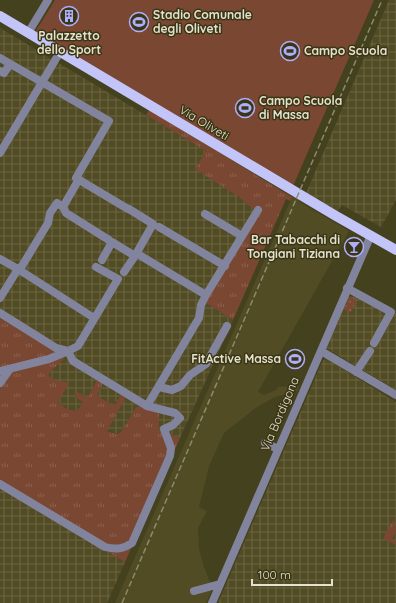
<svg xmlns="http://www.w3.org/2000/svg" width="396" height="603" font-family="Quicksand,sans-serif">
	<defs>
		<pattern id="industrial-grid" width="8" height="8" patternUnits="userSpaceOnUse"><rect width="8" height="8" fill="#514c24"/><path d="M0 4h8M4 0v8" fill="none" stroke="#6a6643"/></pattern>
		<pattern id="grass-tufts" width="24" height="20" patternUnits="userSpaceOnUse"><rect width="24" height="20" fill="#7a4732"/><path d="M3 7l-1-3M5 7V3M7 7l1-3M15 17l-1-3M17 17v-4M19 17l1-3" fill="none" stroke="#8d614f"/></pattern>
		<pattern id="park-dots" width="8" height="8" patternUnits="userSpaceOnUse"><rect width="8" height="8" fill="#7a4732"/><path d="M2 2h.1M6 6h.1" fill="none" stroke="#8d614f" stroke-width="1.8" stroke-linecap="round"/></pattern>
	</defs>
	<rect width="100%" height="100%" fill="#44411f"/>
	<path fill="#514c24" d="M296,188L302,191L298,201L349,231L258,392L264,395L276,390L278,387L299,386L298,391L275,397L257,407L224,433L209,466L199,507L207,511L198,528L199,549L204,567L210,582H215L206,603H115Z"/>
	<path fill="url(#industrial-grid)" d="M389,0H396V200L381,227L342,205L337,212L306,193Z
		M0,28L206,151L196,169L239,197L253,209L256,207L206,303L233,320L180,438L159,429L136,407L121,432L117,434L107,430L126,397L112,404L97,396L103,383L97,380L88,397L77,392L83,402L77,411L67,409L58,402L55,381L49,376V373L65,357L0,318Z
		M348,296H358L396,313V390L326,348Z
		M327,359L396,402V603H218L323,360Z
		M0,488L125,562L107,603H0Z"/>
	<path fill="url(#grass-tufts)" d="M149,110L292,197L290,201L286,199L233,320L206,303L256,207L253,209L239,197L195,169L206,151L146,115Z
		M0,318L65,358L49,373V376L55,380L69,383L58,402L67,409L77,411L83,402L74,396L77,392L88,397L97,380L103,383L97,396L112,404L116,403L121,395L126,397L107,431L117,434L121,432L136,407H140L159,413V429L180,438L125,562L0,488Z
		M394,519L396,532L392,539L396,541V545L383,538Z"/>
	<path fill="url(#park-dots)" d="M349,297H354L356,303L351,312L344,310Z"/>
	<path fill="#7a4732" d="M55,0H374L293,186L34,34Z"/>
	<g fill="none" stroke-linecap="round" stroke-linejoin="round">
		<path stroke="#82839c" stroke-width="8" d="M28,33L48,0
			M0,58L109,121L76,178L128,209
			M0,71L4,73L10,64
			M0,153L60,52
			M63,207L66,213L109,240
			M129,209L153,224L135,256
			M205,214L242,236
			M159,227L225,266
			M141,256L206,295
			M0,259L18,269L22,266L48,223L50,213L57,203L63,207L79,179
			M102,260L112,242L135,256L124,272
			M96,267L118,279L78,346L68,351L73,361L147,406L199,318L201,305L206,295L258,210
			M347,288L391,312L374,343
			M0,298L18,269L94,318
			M0,313L56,348L68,351
			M321,351L396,395
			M0,371L49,359L68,351
			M356,372L370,351
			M0,383L10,369
			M159,387L172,390L181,386L190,375L206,364L227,326
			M265,443L278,449
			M0,484L105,547C116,550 123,549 132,543L170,456L171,448L164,429L173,425L180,418L175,413L147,406
			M194,591L220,584
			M212,603L371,235"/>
		<path stroke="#c3c5f9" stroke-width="10" d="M0,16L336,216L396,250"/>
		<path stroke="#8c8a6f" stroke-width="1.5" stroke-dasharray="6 3" stroke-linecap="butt" d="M122,603L382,0"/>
	</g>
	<defs>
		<g id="building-ring" transform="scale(1)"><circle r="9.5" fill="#3a3615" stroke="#aeaefb" stroke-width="1.5"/><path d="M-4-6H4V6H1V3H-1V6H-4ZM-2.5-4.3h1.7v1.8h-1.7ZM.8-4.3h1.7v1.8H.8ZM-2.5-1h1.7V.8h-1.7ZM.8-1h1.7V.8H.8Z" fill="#aeaefb"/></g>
		<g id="stadium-ring" transform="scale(1)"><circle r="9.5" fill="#3a3615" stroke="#aeaefb" stroke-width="1.5"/><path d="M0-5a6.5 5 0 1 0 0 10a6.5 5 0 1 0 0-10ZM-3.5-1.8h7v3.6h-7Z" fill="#aeaefb"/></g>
		<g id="bar-ring" transform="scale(1)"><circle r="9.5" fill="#3a3615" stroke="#aeaefb" stroke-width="1.5"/><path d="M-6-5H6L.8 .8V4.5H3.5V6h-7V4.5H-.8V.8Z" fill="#aeaefb"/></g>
	</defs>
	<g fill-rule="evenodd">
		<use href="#building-ring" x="69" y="16"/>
		<use href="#stadium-ring" x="139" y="22"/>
		<use href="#stadium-ring" x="290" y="51"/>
		<use href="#stadium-ring" x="245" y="108"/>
		<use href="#bar-ring" x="354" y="247"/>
		<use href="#stadium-ring" x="295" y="359"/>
	</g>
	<g text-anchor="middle" stroke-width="3" stroke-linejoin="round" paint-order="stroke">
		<g font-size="12" font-weight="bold" fill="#e4e2cf" stroke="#3a3615" text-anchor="start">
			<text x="153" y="19">Stadio Comunale<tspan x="153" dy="14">degli Oliveti</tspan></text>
			<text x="69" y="40" text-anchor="middle">Palazzetto<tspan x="69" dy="14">dello Sport</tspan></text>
			<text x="304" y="55">Campo Scuola</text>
			<text x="259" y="105">Campo Scuola<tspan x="259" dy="14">di Massa</tspan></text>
			<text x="340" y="244" text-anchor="end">Bar Tabacchi di<tspan x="340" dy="14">Tongiani Tiziana</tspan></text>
			<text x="281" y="363" text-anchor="end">FitActive Massa</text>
		</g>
		<g font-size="12" fill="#e4e2cf" stroke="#3a3615">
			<text transform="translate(204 123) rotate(31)" y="4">Via Oliveti</text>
			<text transform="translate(280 414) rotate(-67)" y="4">Via Bordigona</text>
		</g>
	</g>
	<path d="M252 579v6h80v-6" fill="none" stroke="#e4e2cf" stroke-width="2"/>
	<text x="258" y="579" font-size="12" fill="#e4e2cf" stroke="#3a3615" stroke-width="3" paint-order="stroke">100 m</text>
</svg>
